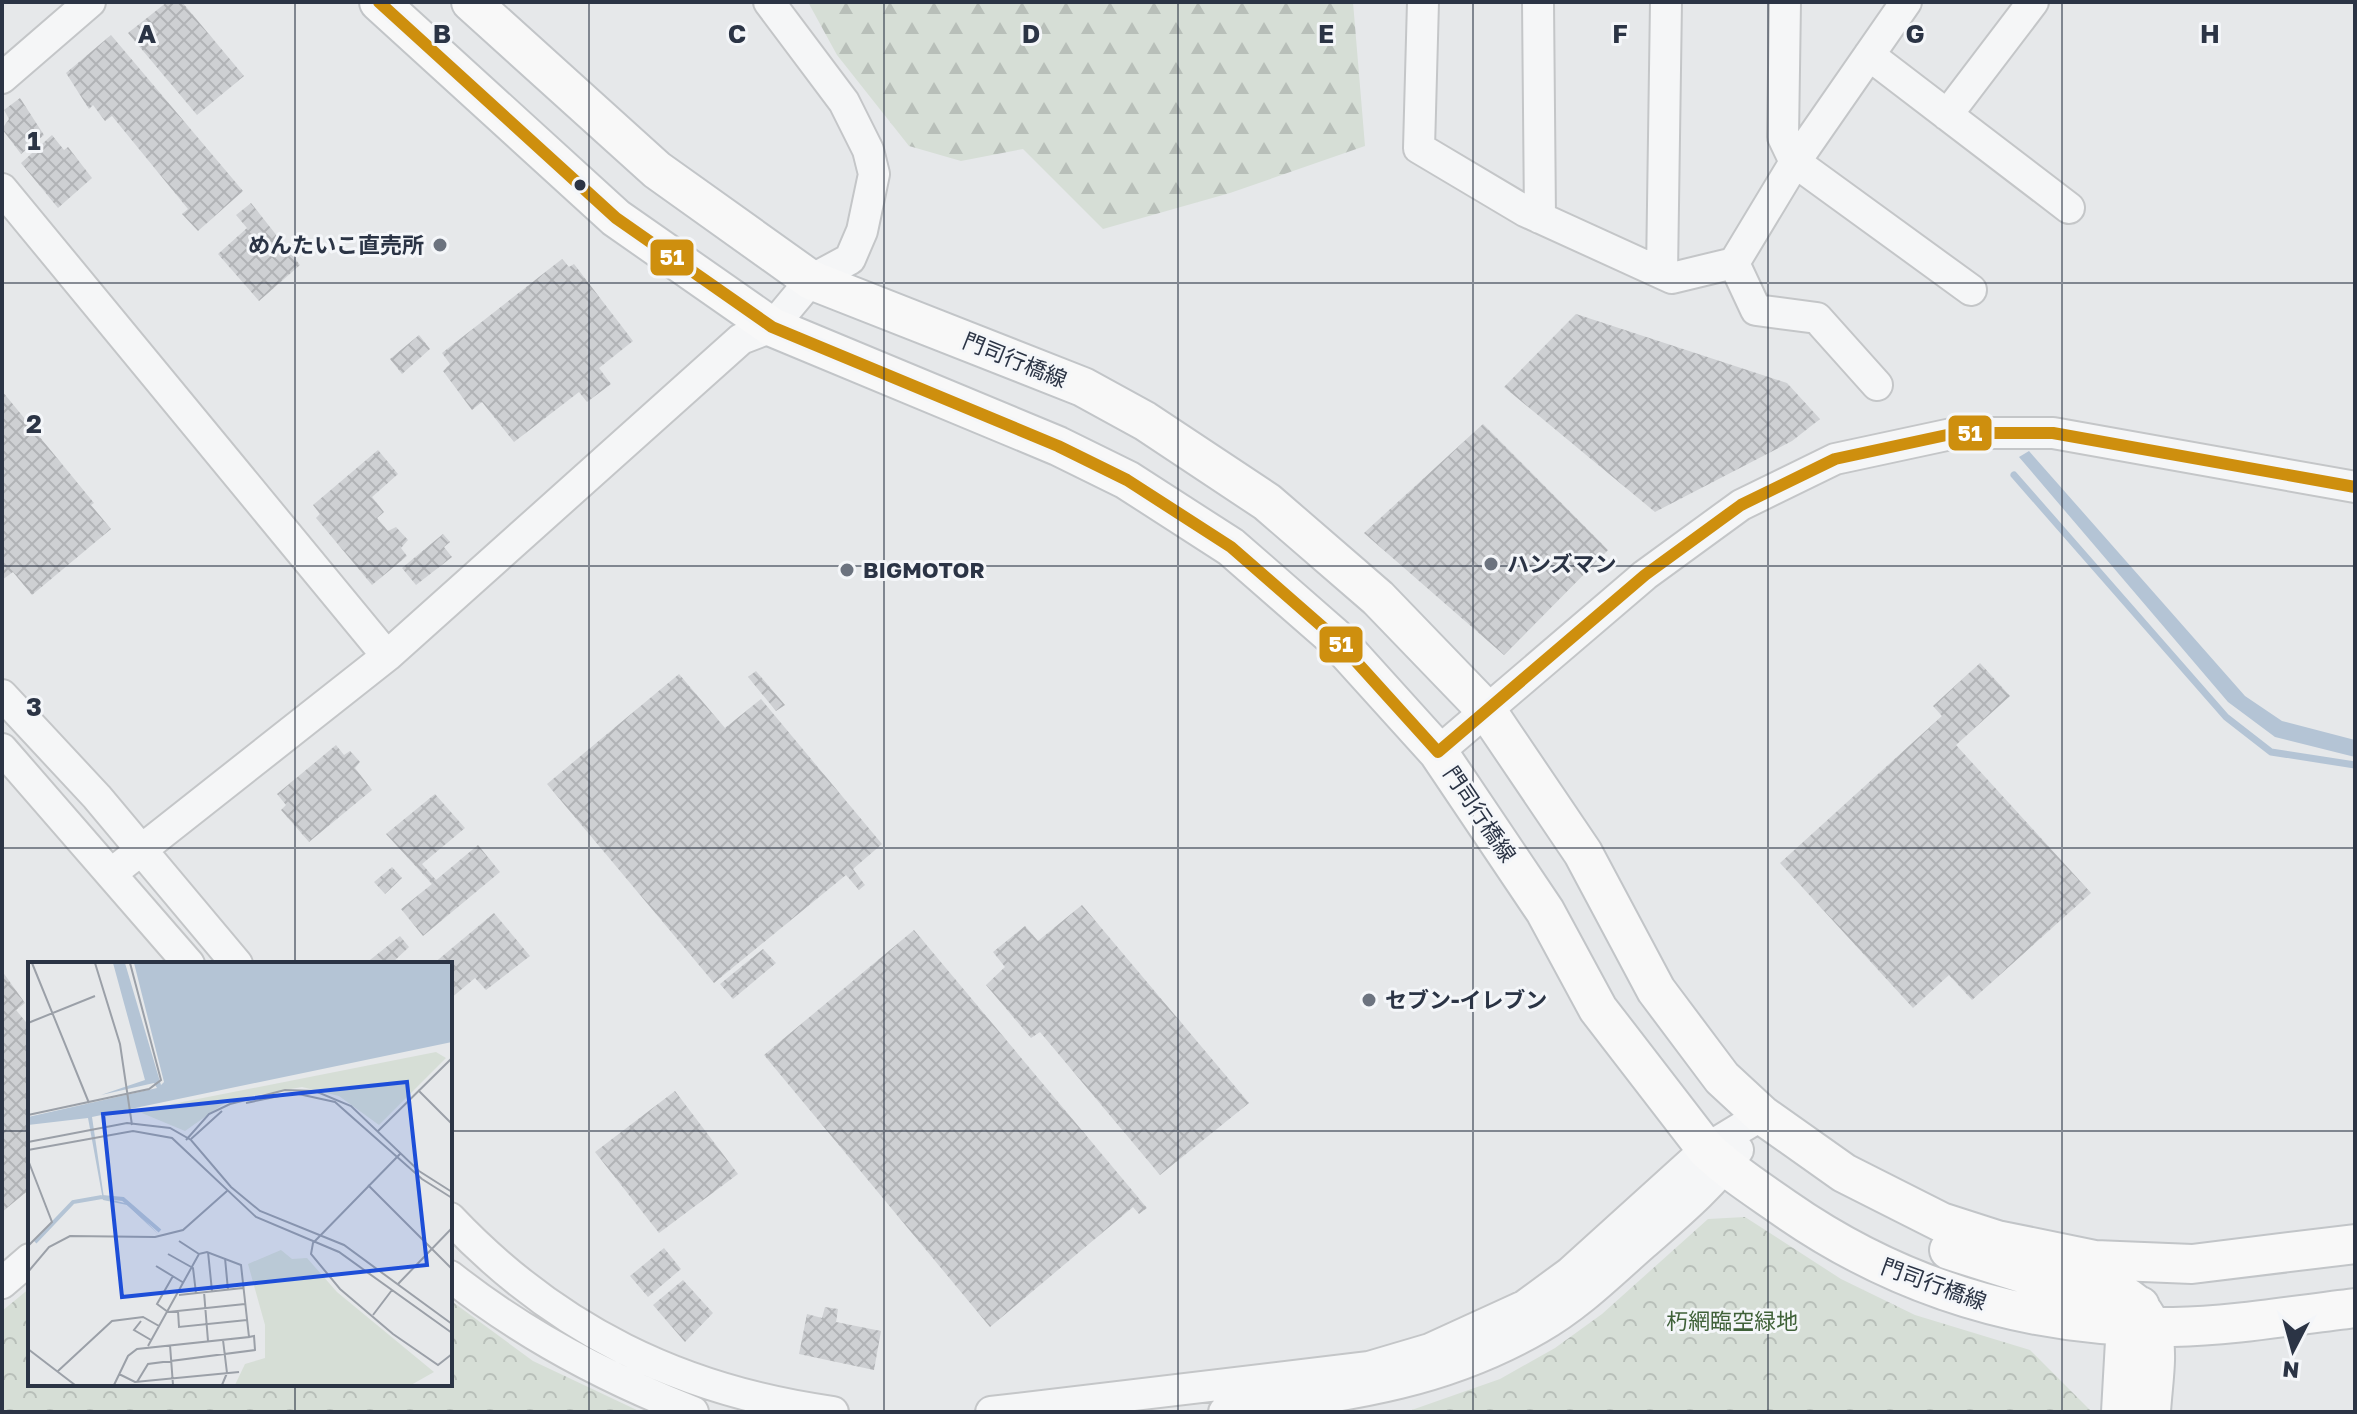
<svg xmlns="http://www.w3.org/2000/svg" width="2357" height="1414" font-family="'Golos Text','Noto Sans JP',sans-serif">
	<defs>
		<pattern id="forest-firs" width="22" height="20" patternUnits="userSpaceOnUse" patternTransform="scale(2)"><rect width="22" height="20" fill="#d6ded6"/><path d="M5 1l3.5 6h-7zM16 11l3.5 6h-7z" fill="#b8bfb9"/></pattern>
		<pattern id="park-crowns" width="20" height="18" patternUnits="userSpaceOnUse" patternTransform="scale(2)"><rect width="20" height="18" fill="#d6ded6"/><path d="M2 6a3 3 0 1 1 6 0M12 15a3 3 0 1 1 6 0" fill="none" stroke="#b8bfb9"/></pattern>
		<pattern id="building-cross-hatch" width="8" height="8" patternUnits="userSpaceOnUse" patternTransform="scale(2)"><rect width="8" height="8" fill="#ced0d3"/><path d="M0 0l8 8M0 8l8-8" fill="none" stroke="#b1b3b6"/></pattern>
	</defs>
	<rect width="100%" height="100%" fill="#e6e8ea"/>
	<path fill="url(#forest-firs)" d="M808,2H1353L1365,146L1230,193L1103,229L1023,149L961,161L909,146L837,55Z"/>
	<path fill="url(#park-crowns)" d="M1745,1217L1841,1279L1915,1315L2030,1350L2092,1412H1406L1500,1379L1555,1348L1602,1314L1708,1219Z
		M30,1288V1384H450V1300L533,1361L641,1412H2V1311Z"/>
	<path fill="#b4c4d5" d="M2029,451L2245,696L2282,721L2355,740V757L2275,737L2228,702L2019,457Z"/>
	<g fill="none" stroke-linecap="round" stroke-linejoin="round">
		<path stroke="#b4c4d5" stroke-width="7" d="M2014,475L2226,717L2271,752L2355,765"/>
	</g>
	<path fill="url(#building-cross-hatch)" d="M167,2H182L244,76L197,115L128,33Z
		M111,35L243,191L198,231L182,214L188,209L112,116L105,121L93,105L89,109L66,73Z
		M20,98L44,135L21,154L2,129L9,119L4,110Z
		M52,135L64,150L68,147L92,178L58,208L21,163Z
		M251,203L300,265L259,301L218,254L247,228L236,215Z
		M562,259L569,267L574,264L633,341L599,368L611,384L587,402L579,392L514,442L482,402L472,410L443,371L450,364L442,353Z
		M1576,314L1787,383L1820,419L1792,441L1655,512L1504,387Z
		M419,335L430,349L402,374L390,359Z
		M2,391L94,503L91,505L111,529L32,595L13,572L2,580Z
		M1483,424L1608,550L1504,655L1364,533Z
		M378,450L398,474L372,497L384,512L377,518L388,531L396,527L408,540L401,548L407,556L372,585L316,518L320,514L313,505Z
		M443,534L450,542L444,547L452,557L416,585L402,568Z
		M1980,663L2010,696L1956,745L2091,893L1972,1000L1949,975L1913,1008L1780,863L1942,716L1933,706Z
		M756,671L785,705L776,711L748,677Z
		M679,674L725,728L761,699L882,844L853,869L865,885L859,890L846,875L714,983L547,784Z
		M336,745L344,755L350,751L360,762L355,768L372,790L309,842L281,810L286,805L277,794Z
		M435,794L465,828L422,864L436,880L478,845L500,872L423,936L401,909L432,884L386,834Z
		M392,867L402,878L385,894L374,882Z
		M1082,905L1249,1103L1160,1175L1040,1032L1031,1038L986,985L1005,967L993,952L1025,926L1038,941Z
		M494,913L530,956L486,990L475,978L450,999V964H433Z
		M914,930L1147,1208L1139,1214L1133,1207L990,1327L764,1055Z
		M400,936L409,947L391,964H365Z
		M763,949L776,963L733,999L720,984Z
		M2,971L25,1003L16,1010L30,1027V1189L2,1212Z
		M675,1091L738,1174L659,1233L595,1152Z
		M664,1248L681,1269L648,1297L630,1276Z
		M683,1280L713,1313L685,1342L653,1305Z
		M825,1307L838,1309L836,1322L881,1331L874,1370L799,1354L807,1314L822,1318Z"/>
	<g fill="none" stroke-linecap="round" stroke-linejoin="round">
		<g stroke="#c4c6c8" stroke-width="34">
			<path id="minor" d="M1423,2L1419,148L1525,211L1672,278L1734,263L1795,162L1906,2
				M1538,2L1540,218
				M1785,2L1783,137L1795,162L1971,290
				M1869,55L2069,208
				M2,78L90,2
				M1947,115L2033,2
				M2,189L387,656
				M1734,263L1756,310L1817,318L1877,385
				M1662,273L1666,2
				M2,695L97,797L237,964
				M2,749L189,964
				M1438,752L1645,575L1741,505L1835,459L1956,433H2053L2355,487
				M112,873L387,656L741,339L772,327L811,280L850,259L862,231L874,174L868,150L844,102L769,2
				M450,1218C556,1330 681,1391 833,1412
				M450,1276C523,1334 606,1378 693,1412
				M2,1283L30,1259
				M991,1412L1369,1367L1430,1349L1524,1306L1569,1273L1706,1149L1762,1115
				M1224,1412C1339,1396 1437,1387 1539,1328C1578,1306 1611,1273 1644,1244C1677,1215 1712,1186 1738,1150"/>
		</g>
		<g stroke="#c2c5c8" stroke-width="42">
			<path id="major" d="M379,2L616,218L772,327L1058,446L1127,480L1231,547L1334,637L1438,752L1545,911L1598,1009L1706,1149C1730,1172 1757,1189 1784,1208C1900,1289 2031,1328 2173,1327C2234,1326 2295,1315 2355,1308
				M471,2L657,170L811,280L1083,387L1145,421L1267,502L1378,598L1487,711L1583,853L1656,990L1722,1078L1762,1115L1844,1173L1941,1222L1997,1240L2095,1260L2192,1264L2355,1244
				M1949,1250L2031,1276L2113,1290C2169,1314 2154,1361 2151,1412
				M2121,1412L2125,1341L2140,1306"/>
		</g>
		<use href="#minor" stroke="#f5f6f7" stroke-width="30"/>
		<use href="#major" stroke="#f8f8f8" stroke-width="38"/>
		<g stroke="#f4f6f9" stroke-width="18">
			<path id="bus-1" d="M379,2L616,218L772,327L1058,446L1127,480L1231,547L1334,637L1438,752L1645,575L1741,505L1835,459L1956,433H2053L2355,487"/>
		</g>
		<use href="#bus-1" stroke="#ce8f0e" stroke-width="12"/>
	</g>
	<path fill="none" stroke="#2b3445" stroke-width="2" stroke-opacity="0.55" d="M295,2V964M589,2V1412M884,2V1412M1178,2V1412M1473,2V1412M1768,2V1412M2062,2V1412M2,283H2355M2,566H2355M2,848H2355M2,1131H30M450,1131H2355M295,1384V1412"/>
	<circle fill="#2b3445" stroke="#f4f6f9" stroke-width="3" cx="580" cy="185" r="7"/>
	<g fill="#6c737f" stroke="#f4f6f9" stroke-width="3">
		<circle cx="440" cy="245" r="8"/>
		<circle cx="1491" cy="564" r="8"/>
		<circle cx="847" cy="570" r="8"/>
		<circle cx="1369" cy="1000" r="8"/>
	</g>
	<g text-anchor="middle" stroke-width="6" stroke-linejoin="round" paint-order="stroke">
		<g font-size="22" font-weight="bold" fill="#2b3445" stroke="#f4f6f9" text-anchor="start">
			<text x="424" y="253" text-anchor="end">めんたいこ直売所</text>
			<text x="1507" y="572">ハンズマン</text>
			<text x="863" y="578">BIGMOTOR</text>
			<text x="1385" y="1008">セブン-イレブン</text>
		</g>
		<g font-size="22" fill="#2b3445" stroke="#f4f6f9">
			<text transform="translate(1015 360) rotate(22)" y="8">門司行橋線</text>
			<text transform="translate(1480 814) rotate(56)" y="8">門司行橋線</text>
			<text transform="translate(1934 1284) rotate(20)" y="8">門司行橋線</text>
		</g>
		<g font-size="22" fill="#3f6138" stroke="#f4f6f9">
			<text x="1732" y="1329">朽網臨空緑地</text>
		</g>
	</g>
	<g transform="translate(28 962)">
		<rect width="424" height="424" fill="#e6e8ea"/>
		<path d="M253,288L264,297L279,296L309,330L406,410L383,423H207L217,402L237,396V363L220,302Z" fill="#d6ded6"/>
		<path d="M408,90L418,96L351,163L311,134L274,125L201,138L157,169L109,149Z" fill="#d6ded6"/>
		<path d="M85,1H97L133,123L136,120L106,1H424V80L64,155L76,236L101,242L130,272L99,243L75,238L60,156L0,163V155L129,126L126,121L73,133L117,118Z" fill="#b4c4d5"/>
		<path fill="none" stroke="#b4c4d5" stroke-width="4" d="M74,235L95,237L132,269M7,280L45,240L74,235"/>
		<path fill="none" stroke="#9ba0a8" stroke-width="2" d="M4,1L61,141M67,1L92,82L104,163M0,61L67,34M390,128L424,162M218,141L266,131L307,140L394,217L424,236M0,153L121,127L133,118L102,1M350,169L424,96M163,177L194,149M158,178L181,152L202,142L257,128L287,129L323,144L391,209L424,230M0,180L99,161L142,166L163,178L203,225L232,249L316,283L424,362M0,188L105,169L144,176L228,255L311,290L424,371M372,192L285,281L283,292L312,327L365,372L410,403L424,392M0,198L24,260L0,284M340,223L424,307M180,290L184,329M140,292L165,306L168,331M197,296L200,328M128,304L156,321M0,310L21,285L42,274L127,275L155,268L199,229M145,314L129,342L140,350L217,342M370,322L424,266M176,330L180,379M151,333L215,326M150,349L151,365L219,358M345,353L364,328M113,359L106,368L123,378M142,383L145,423M120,384L171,292M0,387L47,423M30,409L84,359L115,355L131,364M91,412L107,420L211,410M109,420L120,402L227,388L226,374L221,375M86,423L100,394L109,387L221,375L213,303L179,290L171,292L151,279M194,423L199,411L195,378"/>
		<path fill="#1d4ed8" fill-opacity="0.15" stroke="#1d4ed8" stroke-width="4" d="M379,120L399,303L94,335L75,152Z"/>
		<rect width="424" height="424" fill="none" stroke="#2b3445" stroke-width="4"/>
	</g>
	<g font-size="26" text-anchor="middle" font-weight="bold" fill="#2b3445" stroke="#f4f6f9" stroke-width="6" stroke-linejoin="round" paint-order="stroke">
		<text x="147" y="43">A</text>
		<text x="442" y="43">B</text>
		<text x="737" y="43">C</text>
		<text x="1031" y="43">D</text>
		<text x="1326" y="43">E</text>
		<text x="1620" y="43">F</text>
		<text x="1915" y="43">G</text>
		<text x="2210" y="43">H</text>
		<text x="34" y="150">1</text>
		<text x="34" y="433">2</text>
		<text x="34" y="716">3</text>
	</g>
	<g stroke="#f4f6f9" stroke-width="3">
		<rect x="649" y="238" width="46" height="39" rx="8" fill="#ce8f0e"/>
		<rect x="1947" y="414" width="46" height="38" rx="8" fill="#ce8f0e"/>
		<rect x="1318" y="625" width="46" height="39" rx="8" fill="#ce8f0e"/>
	</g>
	<g font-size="22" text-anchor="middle" font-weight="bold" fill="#fff">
		<text x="672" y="265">51</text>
		<text x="1970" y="441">51</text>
		<text x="1341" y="652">51</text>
	</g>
	<rect width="2357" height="1414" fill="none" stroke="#2b3445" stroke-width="8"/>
	<g transform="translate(2293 1350) rotate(186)" stroke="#f4f6f9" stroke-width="6" paint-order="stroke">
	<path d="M0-6L14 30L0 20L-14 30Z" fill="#2b3445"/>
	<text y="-12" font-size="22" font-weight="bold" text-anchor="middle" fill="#2b3445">N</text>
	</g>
</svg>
